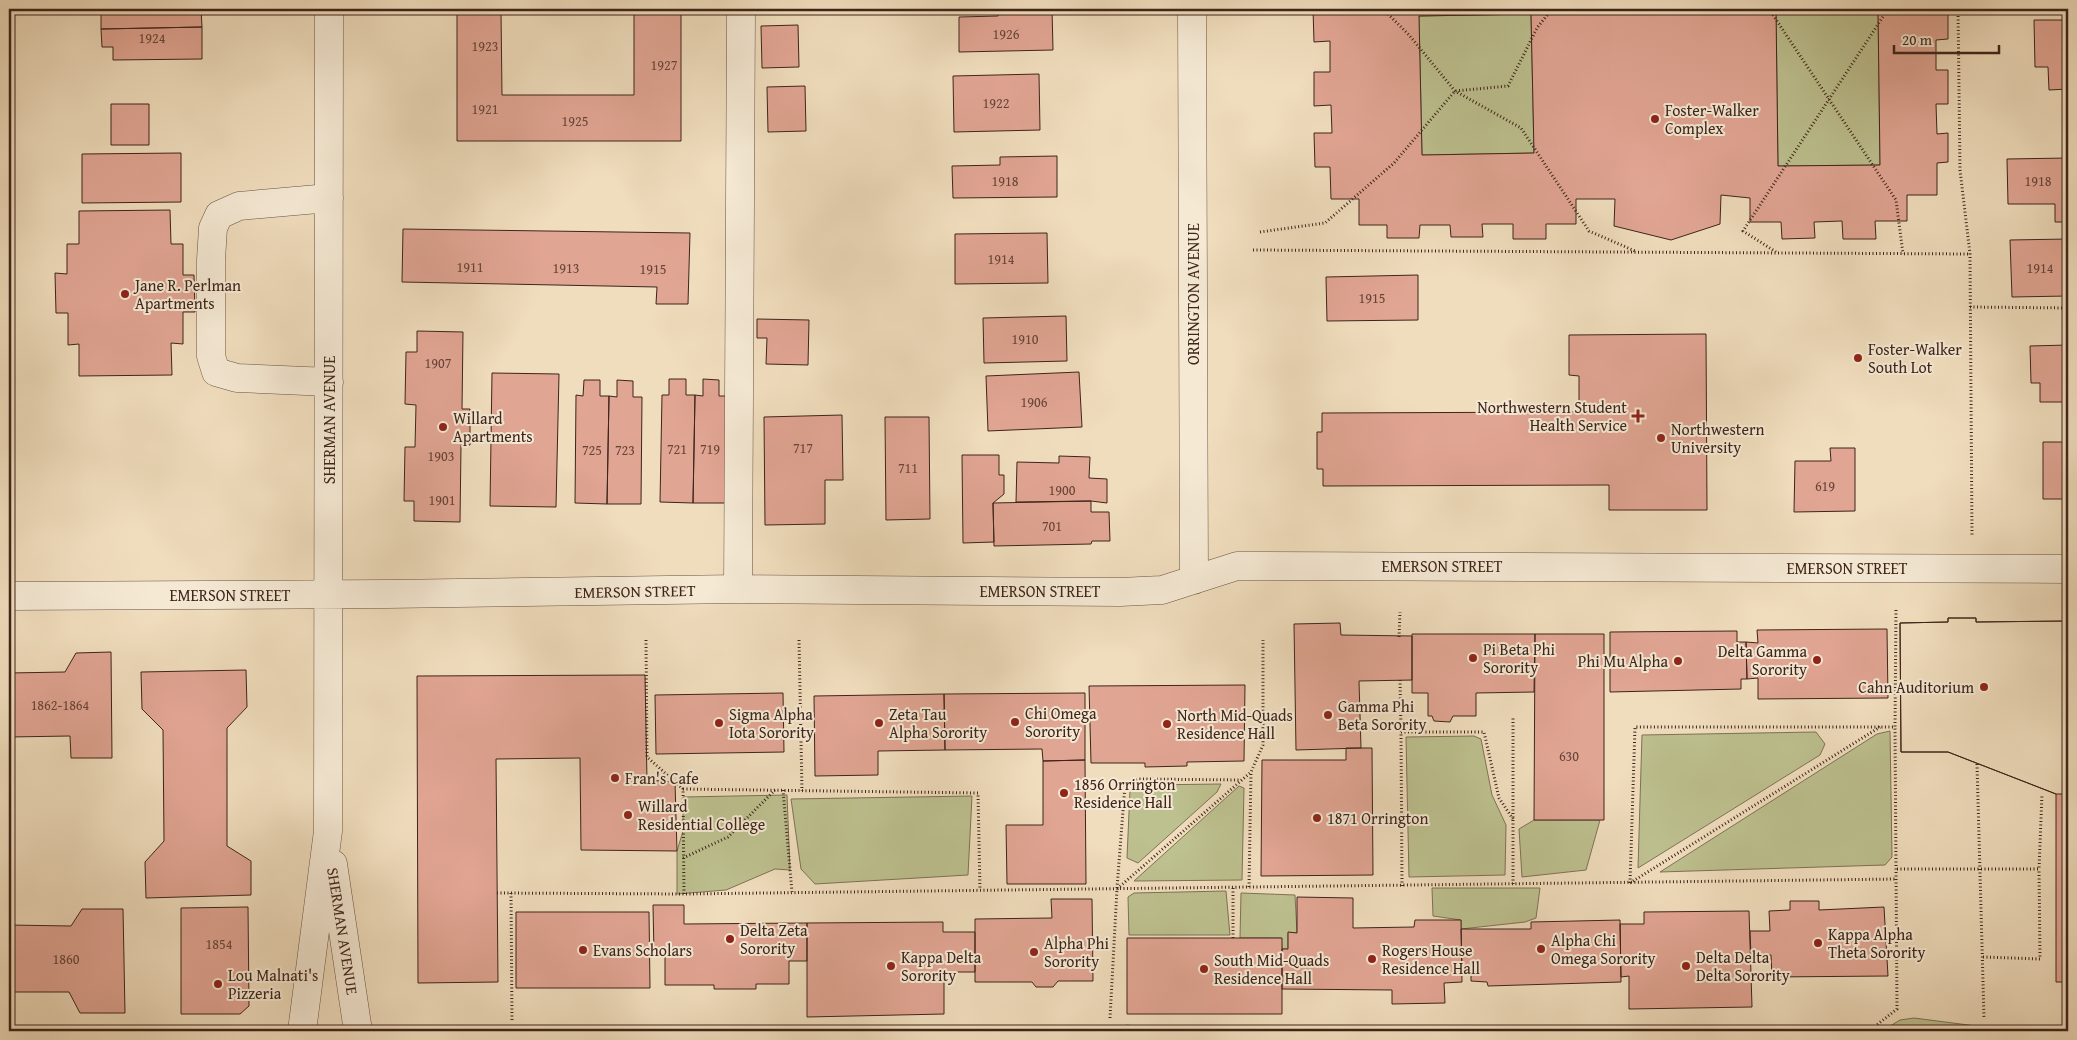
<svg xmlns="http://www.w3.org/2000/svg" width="2077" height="1040" font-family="'Gentium Book Plus',serif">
	<rect width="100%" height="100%" fill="#f0ddbd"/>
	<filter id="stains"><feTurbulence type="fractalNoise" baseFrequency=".004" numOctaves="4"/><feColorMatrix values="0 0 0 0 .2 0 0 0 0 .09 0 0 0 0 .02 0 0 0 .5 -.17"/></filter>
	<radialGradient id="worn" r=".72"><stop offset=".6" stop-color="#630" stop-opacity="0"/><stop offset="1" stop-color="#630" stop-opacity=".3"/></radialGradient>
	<path fill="#bdc08f" stroke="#7e7255" d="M1776,9H1878L1880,165L1778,166Z
		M1531,14L1534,153L1422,155L1419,16Z
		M1890,731L1892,857L1885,865L1660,872L1877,734Z
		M1816,732L1825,744L1820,755L1638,868L1642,735Z
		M1474,736L1481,739L1492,795L1506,825L1505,875L1409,877L1406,737Z
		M1221,784L1217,792L1138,863L1127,858L1130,790L1143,785Z
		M1239,786L1244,788L1242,880L1134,881Z
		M787,795L790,870L775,869L726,890L677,894V851L683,831V797Z
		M972,796L968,875L815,884L801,869L791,799Z
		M1534,820H1600L1586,870L1522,877L1519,829Z
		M1432,888H1540L1536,918L1525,922L1461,929V920L1433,916Z
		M1226,891L1230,935H1129L1128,897L1134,893Z
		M1241,893L1295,895L1297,933H1288V949H1282L1281,938H1240Z
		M1914,1018L2015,1031H1882L1900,1020Z
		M1126,1025L1177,1031H1125Z"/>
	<path fill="#e1a593" stroke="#3e241b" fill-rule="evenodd" d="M115,9H201L202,27L101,29V11H115Z
		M998,9H1052L1053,50L959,52V17L998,16Z
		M1313,9H1776L1778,166L1880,165L1878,9H1948V39L1936,40V70H1948V104H1936L1937,134L1948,133V162L1937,163V195H1907V221H1875L1876,239H1843L1842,221L1814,222L1815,238L1782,239L1781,222H1750V198L1721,195L1720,224L1671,240L1614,226L1615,199H1576V224H1546V239H1513V224H1482L1483,237H1451L1450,225H1420L1419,238H1387V225H1359V199H1331L1330,167H1315L1314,133H1332L1331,105L1314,106V72H1330V41L1314,42ZM1531,14L1534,153L1422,155L1419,16Z
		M457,12H501L502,95H634V12H681V141H457Z
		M2034,20H2068V89L2049,90L2048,67H2035Z
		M798,25L799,67L762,68L761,26Z
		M202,27V59L113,60V47H102L101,29Z
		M1039,74L1040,130L954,132L953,76Z
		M805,86L806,131L768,132L767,87Z
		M111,104H149V145H111Z
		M181,153V202L82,203V154Z
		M1057,156V197L953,198L952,166L1000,165V157Z
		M2068,158V222H2055V204H2008L2007,159Z
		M170,210L171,244H183V275H194L195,312H183V344L171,343L172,375L79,376V344L68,345V313H56L55,273L67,274V244H79V211Z
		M403,229L690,233L688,304H656L657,287L402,282Z
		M1047,233L1048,283L955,284V234Z
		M2068,239V296L2012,297L2010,240Z
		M1418,275V320L1327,321L1326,277Z
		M1066,316L1067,361L984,363L983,318Z
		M757,319L809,320L808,365L766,364L767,338H757Z
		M417,331L463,332L462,409H470V445H461L460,522L414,521V501H404L405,447H415L416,405L405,404L406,352H417Z
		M1706,334L1707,510H1609V485L1323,486V469H1317V432H1322V413L1579,412V376L1569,375V335Z
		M2068,345V402H2040V383H2031L2030,346Z
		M1079,372L1082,427L988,431L986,376Z
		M492,373L559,374L556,507L490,506Z
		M669,379H686V395H695L693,503L660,502L662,395H669Z
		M703,379L719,380V396H728L726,503H693L695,395L703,396Z
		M584,380H600V396H609L607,504L575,503L576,395L583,396Z
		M617,380L633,381V397H642L641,504H607L609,396L617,397Z
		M842,415L843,480H825V524L765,525L764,417Z
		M885,417H929L930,519L886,520Z
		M2043,442H2068V499H2043Z
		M1830,448H1855V511L1794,512L1795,461H1831Z
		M962,455H999V475H1004V494L993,503L994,542L963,543Z
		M1059,456L1090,457L1089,478L1107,479V503L1091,501L1016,502L1017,462L1059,463Z
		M1091,501V512H1109L1110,541H1092L1091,544L994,546L993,503Z
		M1948,618H1976V622L2068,621V982H2056V794L1948,752H1901L1900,623L1948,622Z
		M1948,618H1976V622L2068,621V794H2056L1948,752H1901L1900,623L1948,622Z
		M1340,623L1341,635L1412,636V680L1359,681L1361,748L1296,750L1294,624Z
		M1887,629L1888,698L1758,699V678L1747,679L1746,642L1758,643L1757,630Z
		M1737,631V642H1746L1747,679H1741V689L1610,692V632Z
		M1412,634H1535L1534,692L1476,693V716H1453L1450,722L1434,721L1432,716H1428V693H1412Z
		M1535,634H1604V820H1534Z
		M111,652L112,758H71L70,736L9,737V673L65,672L76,653Z
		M246,670L247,707L227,728V846L251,861V895L146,898L145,862L164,841L163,730L142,709L141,672Z
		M645,675L647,780L675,782L677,851L581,850L580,758L496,759L498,982L418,983L417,676Z
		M1245,685L1244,761L1187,762V766L1145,767V763H1091L1089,686Z
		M783,693L784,752L656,754L655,695Z
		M1085,693V760L1043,761L1042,749L945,750L944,694Z
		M944,694L945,750L878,751V775L815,776L814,696Z
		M1346,748H1372L1373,875L1261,876L1262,760H1346Z
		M1085,760L1086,884H1007L1006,825H1043V761Z
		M1297,897L1353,898V928L1414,927L1415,920H1461L1462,982L1444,983L1445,1003L1392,1004V990L1282,989V949H1288V932L1297,933Z
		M1051,899H1092L1093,981H1058L1053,987H1036L1032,982H975V919L1052,918Z
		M1790,901H1819V910L1884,907L1888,976L1772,977L1771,955L1751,956L1750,931H1770L1769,911L1790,910Z
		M653,905H684V924L807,923V961H789V984H756V989H714V985H665V954H654Z
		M248,907L249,1006L240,1014H181V908Z
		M82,909H123L125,1013H80L69,992H9V925L71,926Z
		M1749,911L1752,1007L1629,1009V976L1621,977L1620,924H1644V912Z
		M516,912H649L650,988H516Z
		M1620,920L1621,982L1488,986L1487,982L1471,981V970L1462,969L1461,929H1531V922Z
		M943,922V932H975V972H944V1014L807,1017V923Z
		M1127,938H1282V1014H1127Z"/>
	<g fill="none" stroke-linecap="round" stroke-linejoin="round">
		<g stroke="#6a5244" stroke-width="29">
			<path id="minor" d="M1192,9L1194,580
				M329,198L239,206L219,215L213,228L211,260V356L216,372L237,378L329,382
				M738,589L741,9
				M9,596L387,594L738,589L1120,592L1162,590L1237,566H1261L2068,569
				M333,864L358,1031
				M302,1031L328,831L329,9"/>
		</g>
		<path stroke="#3e241b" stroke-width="3" stroke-dasharray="1 2.5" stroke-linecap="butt" d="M1383,9L1409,35L1455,91L1521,128L1589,231L1635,251
			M1769,9L1896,200L1903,254
			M1958,9L1960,170L1970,254L1972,535
			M1260,232L1325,223L1394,163L1455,91L1508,86L1537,28L1552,9
			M1253,250L1970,254
			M1776,252L1743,231L1888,9
			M1970,307L2068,308
			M1399,637L1400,612
			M646,640L647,757L683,789
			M799,640L802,791
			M1400,680L1401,732
			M1977,764L1984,1018
			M783,790L792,892
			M683,858L728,837L775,790
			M1897,869H2039L2042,794
			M1630,883L1635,727H1895L1896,610
			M1630,883L1880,727
			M1513,884V718
			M1402,886L1401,732H1484L1499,798L1513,819
			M1249,887L1251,772
			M1117,888L1125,785L1139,779L1241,780
			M1233,888V938
			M497,893L684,894L1897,879
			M511,893L512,1021
			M684,894L683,789L978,793L980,890
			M1983,957L2040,959L2039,869
			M1110,1018L1117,889L1251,772L1263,745V640
			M1869,1031L1897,1009L1895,727"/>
		<use href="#minor" stroke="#f5e9d4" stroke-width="28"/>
	</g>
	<g fill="#8f2418" stroke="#f5e9d4" stroke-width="2">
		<circle cx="1655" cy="119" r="5"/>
		<circle cx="125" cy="294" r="5"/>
		<circle cx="1858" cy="358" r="5"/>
		<path d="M1635.5 408.5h5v5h5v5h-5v5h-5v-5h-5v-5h5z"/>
		<circle cx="443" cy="427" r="5"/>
		<circle cx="1661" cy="438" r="5"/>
		<circle cx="1473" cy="658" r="5"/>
		<circle cx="1817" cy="660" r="5"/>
		<circle cx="1678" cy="661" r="5"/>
		<circle cx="1984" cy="687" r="5"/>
		<circle cx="1328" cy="715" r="5"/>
		<circle cx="1015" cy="722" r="5"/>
		<circle cx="719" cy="723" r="5"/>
		<circle cx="879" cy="723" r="5"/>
		<circle cx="1167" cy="724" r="5"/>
		<circle cx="615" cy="778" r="5"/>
		<circle cx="1064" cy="793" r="5"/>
		<circle cx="628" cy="815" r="5"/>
		<circle cx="1317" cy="818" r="5"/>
		<circle cx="730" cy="939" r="5"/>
		<circle cx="1818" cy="943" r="5"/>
		<circle cx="1541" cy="949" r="5"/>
		<circle cx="583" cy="950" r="5"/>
		<circle cx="1034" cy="952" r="5"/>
		<circle cx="1372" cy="959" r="5"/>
		<circle cx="891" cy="966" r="5"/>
		<circle cx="1686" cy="966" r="5"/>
		<circle cx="1204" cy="969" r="5"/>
		<circle cx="218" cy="984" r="5"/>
	</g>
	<g text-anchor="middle" stroke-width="4" stroke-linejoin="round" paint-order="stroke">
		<g font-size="14" fill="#674439">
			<text x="1006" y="39">1926</text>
			<text x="152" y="43">1924</text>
			<text x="485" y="51">1923</text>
			<text x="664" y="70">1927</text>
			<text x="996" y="108">1922</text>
			<text x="485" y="114">1921</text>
			<text x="575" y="126">1925</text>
			<text x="1005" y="186">1918</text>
			<text x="2038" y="186">1918</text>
			<text x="1001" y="264">1914</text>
			<text x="470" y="272">1911</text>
			<text x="566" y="273">1913</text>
			<text x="2040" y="273">1914</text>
			<text x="653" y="274">1915</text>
			<text x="1372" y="303">1915</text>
			<text x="1025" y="344">1910</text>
			<text x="438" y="368">1907</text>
			<text x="1034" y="407">1906</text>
			<text x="803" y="453">717</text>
			<text x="677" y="454">721</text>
			<text x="710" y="454">719</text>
			<text x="592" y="455">725</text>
			<text x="625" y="455">723</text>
			<text x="441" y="461">1903</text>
			<text x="908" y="473">711</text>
			<text x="1825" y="491">619</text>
			<text x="1062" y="495">1900</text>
			<text x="442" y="505">1901</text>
			<text x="1052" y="531">701</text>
			<text x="60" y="710">1862-1864</text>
			<text x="1569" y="761">630</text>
			<text x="219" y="949">1854</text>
			<text x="66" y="964">1860</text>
		</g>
		<g font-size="16" fill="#3e241b" stroke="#f5e9d4" text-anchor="start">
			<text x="1665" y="116">Foster-Walker<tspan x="1665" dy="18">Complex</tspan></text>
			<text x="135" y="291">Jane R. Perlman<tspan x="135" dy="18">Apartments</tspan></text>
			<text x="1868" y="355">Foster-Walker<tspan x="1868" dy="18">South Lot</tspan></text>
			<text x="1627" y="413" text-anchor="end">Northwestern Student<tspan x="1627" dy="18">Health Service</tspan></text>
			<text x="453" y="424">Willard<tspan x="453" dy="18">Apartments</tspan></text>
			<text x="1671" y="435">Northwestern<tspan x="1671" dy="18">University</tspan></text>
			<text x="1483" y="655">Pi Beta Phi<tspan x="1483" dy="18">Sorority</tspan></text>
			<text x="1807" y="657" text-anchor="end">Delta Gamma<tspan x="1807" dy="18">Sorority</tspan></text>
			<text x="1668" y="667" text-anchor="end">Phi Mu Alpha</text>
			<text x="1974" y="693" text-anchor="end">Cahn Auditorium</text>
			<text x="1338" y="712">Gamma Phi<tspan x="1338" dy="18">Beta Sorority</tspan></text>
			<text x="1025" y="719">Chi Omega<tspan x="1025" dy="18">Sorority</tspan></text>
			<text x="729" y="720">Sigma Alpha<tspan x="729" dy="18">Iota Sorority</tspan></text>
			<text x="889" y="720">Zeta Tau<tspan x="889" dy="18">Alpha Sorority</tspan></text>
			<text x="1177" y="721">North Mid-Quads<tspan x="1177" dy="18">Residence Hall</tspan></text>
			<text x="625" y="784">Fran's Cafe</text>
			<text x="1074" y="790">1856 Orrington<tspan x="1074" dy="18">Residence Hall</tspan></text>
			<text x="638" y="812">Willard<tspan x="638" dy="18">Residential College</tspan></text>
			<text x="1327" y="824">1871 Orrington</text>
			<text x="740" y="936">Delta Zeta<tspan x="740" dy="18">Sorority</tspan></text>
			<text x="1828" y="940">Kappa Alpha<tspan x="1828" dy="18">Theta Sorority</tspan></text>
			<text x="1551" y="946">Alpha Chi<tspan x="1551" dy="18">Omega Sorority</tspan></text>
			<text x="1044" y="949">Alpha Phi<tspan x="1044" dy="18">Sorority</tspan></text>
			<text x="593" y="956">Evans Scholars</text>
			<text x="1382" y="956">Rogers House<tspan x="1382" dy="18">Residence Hall</tspan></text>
			<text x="901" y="963">Kappa Delta<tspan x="901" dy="18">Sorority</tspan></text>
			<text x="1696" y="963">Delta Delta<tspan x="1696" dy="18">Delta Sorority</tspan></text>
			<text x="1214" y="966">South Mid-Quads<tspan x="1214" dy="18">Residence Hall</tspan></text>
			<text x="228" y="981">Lou Malnati's<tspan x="228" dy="18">Pizzeria</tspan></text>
		</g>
		<g font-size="16" fill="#3e241b" stroke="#f5e9d4">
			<text transform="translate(1193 294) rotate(-90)" y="6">ORRINGTON AVENUE</text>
			<text transform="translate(329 420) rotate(-90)" y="6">SHERMAN AVENUE</text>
			<text x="1442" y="572">EMERSON STREET</text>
			<text x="1847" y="574">EMERSON STREET</text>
			<text transform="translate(635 591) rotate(-1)" y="6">EMERSON STREET</text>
			<text x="1040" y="597">EMERSON STREET</text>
			<text x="230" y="601">EMERSON STREET</text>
			<text transform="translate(343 931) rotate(81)" y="6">SHERMAN AVENUE</text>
		</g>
	</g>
	<rect width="2077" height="1040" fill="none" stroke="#f0ddbd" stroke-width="30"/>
	<rect x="10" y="10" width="2057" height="1020" fill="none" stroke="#3e241b" stroke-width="2.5"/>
	<rect x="15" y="15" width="2047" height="1010" fill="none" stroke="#3e241b"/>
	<path d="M1894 45v8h105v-8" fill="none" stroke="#3e241b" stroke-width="2.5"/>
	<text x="1902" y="45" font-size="15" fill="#3e241b" stroke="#f5e9d4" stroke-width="4" paint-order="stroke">20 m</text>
	<rect width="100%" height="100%" filter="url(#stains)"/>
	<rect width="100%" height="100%" fill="url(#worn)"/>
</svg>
